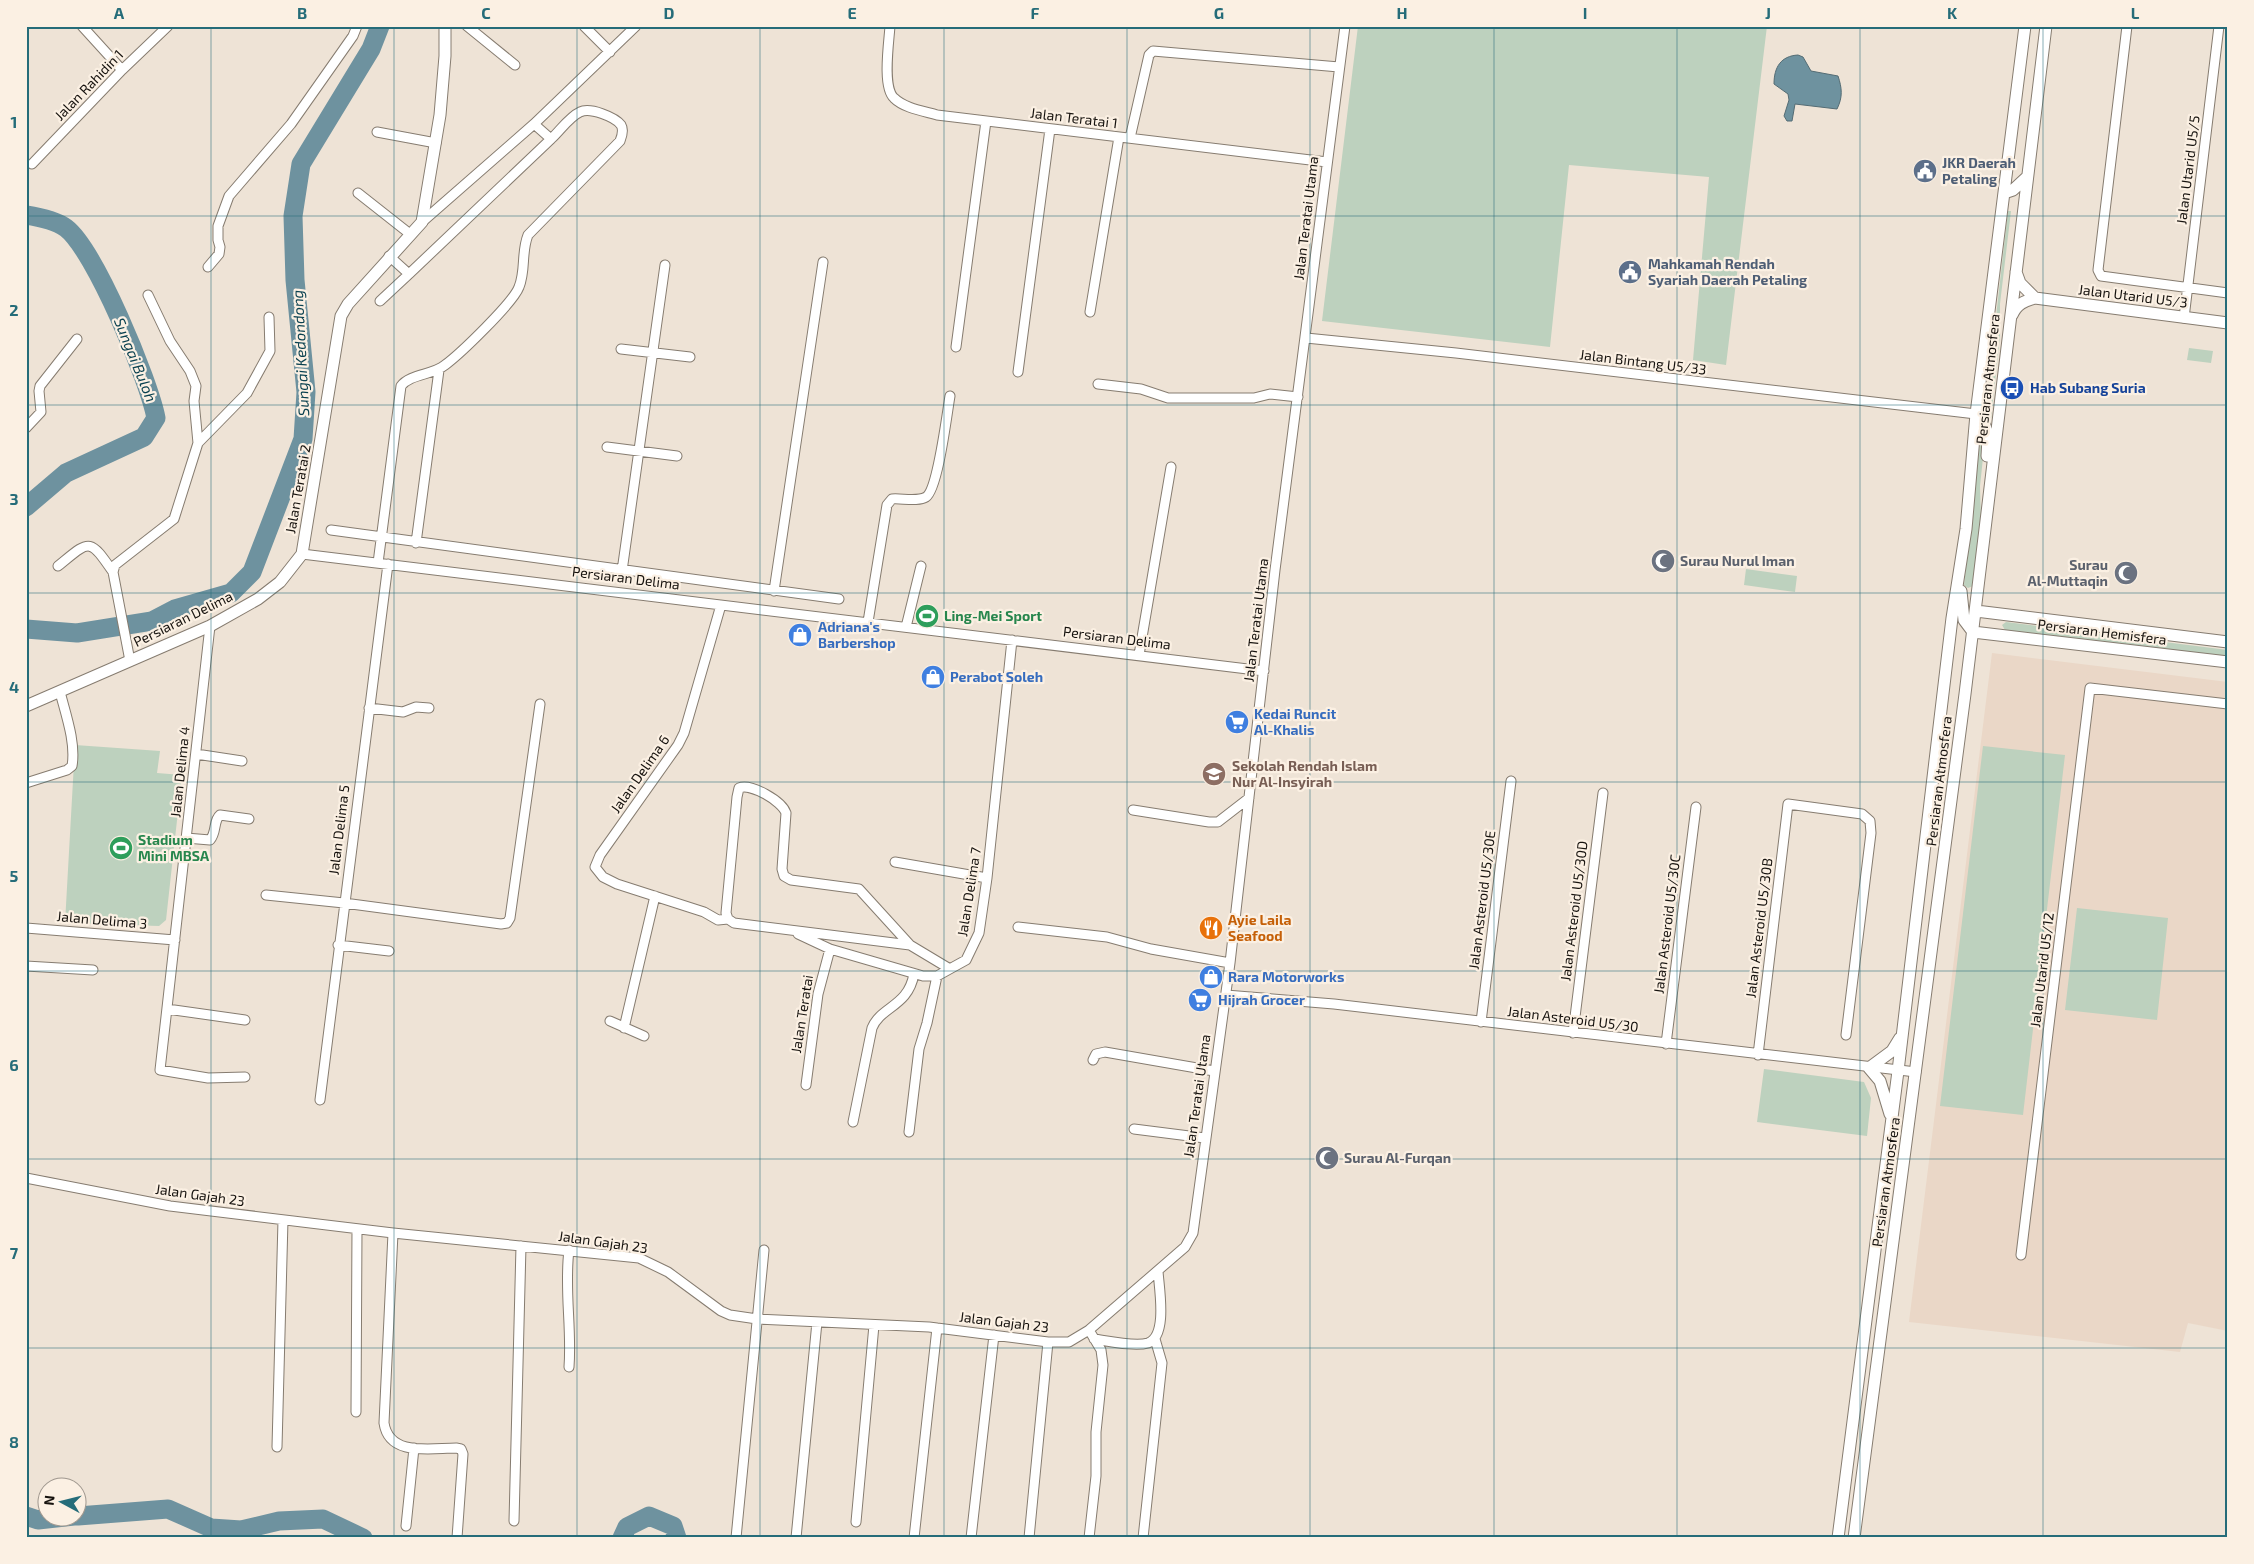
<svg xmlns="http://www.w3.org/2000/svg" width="2254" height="1564" font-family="'Exo 2',sans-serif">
	<rect width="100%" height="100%" fill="#eee3d6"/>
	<path fill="#ead7c7" d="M1992,653L2228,682V1331L2188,1323L2180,1352L1909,1322Z"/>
	<path fill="#bdd1be" d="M1358,26H1767L1726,365L1693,360L1709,177L1569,165L1550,347L1322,321Z
		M2008,211H2011L2000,304V336L1990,428L1984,422Z
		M2189,348L2213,351L2211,363L2187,360Z
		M1981,433L1985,439L1980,486L1981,520L1973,586L1968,588L1964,585Z
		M1746,569L1797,576L1795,592L1744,585Z
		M2006,622L2228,650V658L2005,630L2002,625Z
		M75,745L160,751L157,773L182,775L166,920L159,926L65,923Z
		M1983,746L2065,755L2023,1115L1940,1106Z
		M2077,908L2168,918L2157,1020L2065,1010Z
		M1764,1069L1864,1082L1871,1098L1867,1136L1757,1122Z"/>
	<path fill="#6e929f" stroke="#546c74" d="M1798,55L1803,57L1811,71L1838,76C1842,88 1843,97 1837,109L1795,104L1792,121H1787L1784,116L1789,100L1788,94L1774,84C1774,67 1781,56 1798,55Z"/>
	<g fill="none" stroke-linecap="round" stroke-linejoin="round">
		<path stroke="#6e929f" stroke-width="19" d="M26,215C39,217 55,220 66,228C95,250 149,381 156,418L144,437L66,473L26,507
			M26,629L77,633L152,621L175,609L231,593L252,572L303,439L306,392L295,280L293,216L301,164L371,49L380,26
			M26,1516L38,1520L74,1516
			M78,1516L168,1509L211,1528L241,1530L279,1521L323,1519L363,1538
			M622,1538L627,1527L649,1516L673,1526L677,1538"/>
		<g stroke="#867c70" stroke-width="11">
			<path id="minor" d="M82,26L122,70
				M467,26L515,65
				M584,26L610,52
				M890,26C889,42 882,87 894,98C904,108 923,111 937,115L1327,162
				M2127,26L2098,270L2101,276L2228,293
				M377,132L436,143
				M1130,138L1149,55L1153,51L1339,67
				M32,164L122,70L168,26
				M358,193L410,234
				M422,222L534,124L636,26
				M389,256L409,274L551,139
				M208,267L219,254L220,247L218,240V226L229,196L291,124L353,36L357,26
				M148,295L170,341L190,371L196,386L194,401L198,443
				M380,301L409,274
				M1090,312L1119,137
				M2184,318L2219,26
				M1306,338L1456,353L1976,414
				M956,347L986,121
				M621,349L690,357
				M1018,372L1050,129
				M1098,384L1141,389L1168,398H1254L1270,394L1298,397
				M26,428L41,412L39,391L40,386L77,339
				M607,447L677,456
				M331,530L839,599
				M416,543L439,370
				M302,554L1264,671
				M378,563L401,386C410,374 433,375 445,365C460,354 513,303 519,287C526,270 521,252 528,235L620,141C622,136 624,130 621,125C615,117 590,107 580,112C569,117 560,131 551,139L534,124
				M58,566C90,540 89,537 113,572
				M622,571L665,265
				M774,591L823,262
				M721,605L684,733L678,745L600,855L595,867L603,877L617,884L704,912L718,920L728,919
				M868,622L887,505L892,499C901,498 918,502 926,497C938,489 947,413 950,396
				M210,626L160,1070L208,1078L245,1077
				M906,627L921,566
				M1139,655L1171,467
				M130,661L113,572L115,565L174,519L198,443L247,393L270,351L269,317
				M369,708L403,712L416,707L429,708
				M196,754L242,761
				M26,783L67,770L72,766C76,743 66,715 60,692
				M1133,810L1209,822H1218L1249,798
				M186,838L210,840C217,832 213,821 220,815L249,819
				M895,862L987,878
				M266,895L344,903L501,924L507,923L510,918L540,704
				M1018,927L1107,937L1151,949L1230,963
				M26,928L175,940
				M798,934L830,949L923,976H937L966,960L979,933L987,878L1012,640
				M338,945L389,951
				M910,945L734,923L728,919L726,913L737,797L739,788C751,783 782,801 786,813L782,869L784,876L791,880L859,889L910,945L950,969
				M26,966L93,970
				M1226,995L1334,1004L1916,1072
				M167,1009L245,1020
				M610,1021L644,1036
				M1481,1022L1511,781
				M624,1028L655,896
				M1573,1033L1603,793
				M1666,1044L1696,807
				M1758,1055L1788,804L1862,814L1870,821L1871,833L1846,1035
				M1093,1060L1096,1054L1105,1052L1214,1071
				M806,1085L818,994L830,949
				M320,1100L388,564
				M853,1122L872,1028C881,1006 908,1007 914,974
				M1134,1129L1205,1138
				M909,1132L919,1049L927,1023L937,976
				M26,1178L170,1206L393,1233L639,1258L668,1272L721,1311L730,1315L757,1319L929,1327L1048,1342H1069L1089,1330L1185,1247L1193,1233L1230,963L1275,570L1345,26
				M393,1233L384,1423C389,1457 431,1448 456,1448L461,1449L463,1454L457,1538
				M2021,1255L2090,688L2228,704
				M1094,1339C1108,1341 1135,1347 1148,1343C1168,1336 1159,1288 1158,1271
				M569,1367C572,1328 564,1289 569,1250
				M356,1412L357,1229
				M277,1447L283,1220
				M514,1521L521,1246
				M856,1522L874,1325
				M406,1526L414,1448
				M736,1538L764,1250
				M796,1538L817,1322
				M914,1538L937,1328
				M971,1538L994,1335
				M1029,1538L1048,1342
				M1089,1538L1096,1476V1432L1103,1365L1101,1350L1089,1330
				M1143,1538L1162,1363L1155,1339"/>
		</g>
		<g stroke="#867c70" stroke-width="13">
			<path id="tertiary" d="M2004,193L2013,190L2027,177
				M2016,272L2020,283L2035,298
				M2012,315C2017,304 2024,301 2035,298L2228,323
				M1976,414C1990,426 1988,440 1987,456
				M1961,591L1964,620L1973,632L2228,662
				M1976,611L2228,642
				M26,706L210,626L258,599L280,582L302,554L341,316L348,304L422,222L440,115L445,56V26
				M1890,1114L1880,1081L1869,1068L1892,1051L1900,1038
				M1838,1538L1898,1071L1952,618L1966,529L1976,414L2025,26
				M1854,1538L1965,694L2046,26"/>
		</g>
		<use href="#minor" stroke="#fff" stroke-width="9"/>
		<use href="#tertiary" stroke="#fff" stroke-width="11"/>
	</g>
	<path fill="none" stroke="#256c79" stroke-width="1" stroke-opacity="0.55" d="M211,26V1538M394,26V1538M577,26V1538M760,26V1538M944,26V1538M1127,26V1538M1310,26V1538M1494,26V1538M1677,26V1538M1860,26V1538M2043,26V1538M26,216H2228M26,405H2228M26,593H2228M26,782H2228M26,971H2228M26,1159H2228M26,1348H2228"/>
	<defs>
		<g id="civic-disc" transform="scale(1.25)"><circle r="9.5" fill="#5c6f8a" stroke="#fbf0e3"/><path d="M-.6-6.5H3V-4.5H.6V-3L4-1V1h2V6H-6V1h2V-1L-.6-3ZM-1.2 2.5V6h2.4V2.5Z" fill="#fff"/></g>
		<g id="bus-disc" transform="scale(1.25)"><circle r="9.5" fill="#1a4fb4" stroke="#fbf0e3"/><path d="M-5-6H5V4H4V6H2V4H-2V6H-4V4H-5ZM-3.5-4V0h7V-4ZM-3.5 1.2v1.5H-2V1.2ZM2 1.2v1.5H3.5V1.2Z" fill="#fff"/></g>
		<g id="mosque-disc" transform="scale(1.25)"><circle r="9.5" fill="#6b7280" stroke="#fbf0e3"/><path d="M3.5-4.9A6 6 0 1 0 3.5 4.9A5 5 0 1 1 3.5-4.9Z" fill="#fff"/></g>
		<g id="stadium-disc" transform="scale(1.25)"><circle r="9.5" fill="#2e9e5b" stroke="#fbf0e3"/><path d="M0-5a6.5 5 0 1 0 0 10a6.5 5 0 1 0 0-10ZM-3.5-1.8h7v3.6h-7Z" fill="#fff"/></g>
		<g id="shop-disc" transform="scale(1.25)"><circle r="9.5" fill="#3f7fe0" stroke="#fbf0e3"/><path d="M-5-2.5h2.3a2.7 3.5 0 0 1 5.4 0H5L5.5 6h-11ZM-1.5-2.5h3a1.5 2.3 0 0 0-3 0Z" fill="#fff"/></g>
		<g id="supermarket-disc" transform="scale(1.25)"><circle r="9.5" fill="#3f7fe0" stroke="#fbf0e3"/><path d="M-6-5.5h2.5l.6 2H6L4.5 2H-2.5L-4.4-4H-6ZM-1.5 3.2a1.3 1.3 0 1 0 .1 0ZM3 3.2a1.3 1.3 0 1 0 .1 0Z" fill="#fff"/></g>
		<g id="school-disc" transform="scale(1.25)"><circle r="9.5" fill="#8d6e63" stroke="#fbf0e3"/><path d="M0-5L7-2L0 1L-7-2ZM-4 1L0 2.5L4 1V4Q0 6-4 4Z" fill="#fff"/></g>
		<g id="restaurant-disc" transform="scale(1.25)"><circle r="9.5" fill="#e8710a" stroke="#fbf0e3"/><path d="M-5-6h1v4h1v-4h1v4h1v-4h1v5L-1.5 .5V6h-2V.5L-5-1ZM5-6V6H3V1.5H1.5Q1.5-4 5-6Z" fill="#fff"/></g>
	</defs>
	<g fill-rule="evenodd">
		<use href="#civic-disc" x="1925" y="171"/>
		<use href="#civic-disc" x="1630" y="272"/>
		<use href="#bus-disc" x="2012" y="388"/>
		<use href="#mosque-disc" x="1663" y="561"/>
		<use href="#mosque-disc" x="2126" y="573"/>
		<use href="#stadium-disc" x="927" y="616"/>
		<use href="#shop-disc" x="800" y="635"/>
		<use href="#shop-disc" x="933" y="677"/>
		<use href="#supermarket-disc" x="1237" y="722"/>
		<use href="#school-disc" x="1214" y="774"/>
		<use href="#stadium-disc" x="121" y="848"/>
		<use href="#restaurant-disc" x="1211" y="928"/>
		<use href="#shop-disc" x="1211" y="977"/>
		<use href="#supermarket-disc" x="1200" y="1000"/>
		<use href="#mosque-disc" x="1327" y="1158"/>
	</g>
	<g text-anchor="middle" stroke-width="4.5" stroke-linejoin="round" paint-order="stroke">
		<g font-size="14" fill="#16120e" stroke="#fbf0e3">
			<text transform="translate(89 85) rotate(-46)" y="5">Jalan Rahidin 1</text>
			<text transform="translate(1074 118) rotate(7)" y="5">Jalan Teratai 1</text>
			<text transform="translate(2188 170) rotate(-83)" y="5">Jalan Utarid U5/5</text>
			<text transform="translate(1306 218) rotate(-83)" y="5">Jalan Teratai Utama</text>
			<text transform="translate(2133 296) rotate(7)" y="5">Jalan Utarid U5/3</text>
			<text transform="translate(1643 362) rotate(7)" y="5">Jalan Bintang U5/33</text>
			<text transform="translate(1988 379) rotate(-84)" y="5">Persiaran Atmosfera</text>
			<text transform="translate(298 489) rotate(-80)" y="5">Jalan Teratai 2</text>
			<text transform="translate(626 578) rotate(7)" y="5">Persiaran Delima</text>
			<text transform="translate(183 619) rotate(-26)" y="5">Persiaran Delima</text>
			<text transform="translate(1256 620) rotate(-83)" y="5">Jalan Teratai Utama</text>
			<text transform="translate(2102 632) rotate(7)" y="5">Persiaran Hemisfera</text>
			<text transform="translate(1117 638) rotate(7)" y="5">Persiaran Delima</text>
			<text transform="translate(180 772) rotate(-84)" y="5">Jalan Delima 4</text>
			<text transform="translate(640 774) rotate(-55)" y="5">Jalan Delima 6</text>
			<text transform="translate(1939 781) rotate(-83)" y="5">Persiaran Atmosfera</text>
			<text transform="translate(339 830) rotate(-83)" y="5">Jalan Delima 5</text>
			<text transform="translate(969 892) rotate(-81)" y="5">Jalan Delima 7</text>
			<text transform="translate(1482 900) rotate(-83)" y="5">Jalan Asteroid U5/30E</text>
			<text transform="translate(1574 911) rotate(-83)" y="5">Jalan Asteroid U5/30D</text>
			<text transform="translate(102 920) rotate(5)" y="5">Jalan Delima 3</text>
			<text transform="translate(1667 924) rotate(-83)" y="5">Jalan Asteroid U5/30C</text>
			<text transform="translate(1759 928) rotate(-83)" y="5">Jalan Asteroid U5/30B</text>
			<text transform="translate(2042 970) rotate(-83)" y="5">Jalan Utarid U5/12</text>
			<text transform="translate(802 1014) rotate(-81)" y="5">Jalan Teratai</text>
			<text transform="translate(1573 1019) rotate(7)" y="5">Jalan Asteroid U5/30</text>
			<text transform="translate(1197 1096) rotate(-82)" y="5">Jalan Teratai Utama</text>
			<text transform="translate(1886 1182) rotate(-82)" y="5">Persiaran Atmosfera</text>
			<text transform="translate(200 1195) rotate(8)" y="5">Jalan Gajah 23</text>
			<text transform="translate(603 1242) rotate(8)" y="5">Jalan Gajah 23</text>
			<text transform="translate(1004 1322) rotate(7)" y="5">Jalan Gajah 23</text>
		</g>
		<g font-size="14" font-weight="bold" fill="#4e5e75" stroke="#fbf0e3" text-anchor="start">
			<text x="1942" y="168">JKR Daerah<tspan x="1942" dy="16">Petaling</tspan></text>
			<text x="1648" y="269">Mahkamah Rendah<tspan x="1648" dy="16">Syariah Daerah Petaling</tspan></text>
		</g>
		<g font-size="14" font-weight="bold" fill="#164399" stroke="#fbf0e3" text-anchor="start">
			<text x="2030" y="393">Hab Subang Suria</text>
		</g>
		<g font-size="14" font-weight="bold" fill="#5b616d" stroke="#fbf0e3" text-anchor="start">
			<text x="1680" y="566">Surau Nurul Iman</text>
			<text x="2108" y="570" text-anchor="end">Surau<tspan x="2108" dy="16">Al-Muttaqin</tspan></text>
			<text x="1344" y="1163">Surau Al-Furqan</text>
		</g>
		<g font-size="14" font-weight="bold" fill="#27864d" stroke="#fbf0e3" text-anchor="start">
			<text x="944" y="621">Ling-Mei Sport</text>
			<text x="138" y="845">Stadium<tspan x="138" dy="16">Mini MBSA</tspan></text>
		</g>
		<g font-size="14" font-weight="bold" fill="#366cbe" stroke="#fbf0e3" text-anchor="start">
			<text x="818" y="632">Adriana's<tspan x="818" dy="16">Barbershop</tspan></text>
			<text x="950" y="682">Perabot Soleh</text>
			<text x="1254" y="719">Kedai Runcit<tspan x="1254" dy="16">Al-Khalis</tspan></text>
			<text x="1228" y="982">Rara Motorworks</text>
			<text x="1218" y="1005">Hijrah Grocer</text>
		</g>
		<g font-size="14" font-weight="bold" fill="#785e54" stroke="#fbf0e3" text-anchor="start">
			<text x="1232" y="771">Sekolah Rendah Islam<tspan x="1232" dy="16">Nur Al-Insyirah</tspan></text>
		</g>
		<g font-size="14" font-weight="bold" fill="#c56008" stroke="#fbf0e3" text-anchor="start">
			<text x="1228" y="925">Ayie Laila<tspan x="1228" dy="16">Seafood</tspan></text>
		</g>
		<g font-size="15" font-style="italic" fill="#09404f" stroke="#fbf0e3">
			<text transform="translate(301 353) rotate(-93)" y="5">Sungai Kedondong</text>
			<text transform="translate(135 360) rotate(68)" y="5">Sungai Buloh</text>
		</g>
	</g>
	<rect width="2254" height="1564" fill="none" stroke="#fbf0e3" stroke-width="55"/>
	<g transform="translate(62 1502) rotate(277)"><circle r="24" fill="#fbf0e3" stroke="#9f978e"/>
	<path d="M0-4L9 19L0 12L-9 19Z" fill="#256c79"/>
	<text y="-8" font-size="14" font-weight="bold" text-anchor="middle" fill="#16120e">N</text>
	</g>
	<rect x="28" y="28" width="2198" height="1508" fill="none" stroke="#256c79" stroke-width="2"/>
	<g font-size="16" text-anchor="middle" font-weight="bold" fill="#256c79">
		<text x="119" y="19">A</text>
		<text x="302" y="19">B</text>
		<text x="486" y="19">C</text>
		<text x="669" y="19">D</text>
		<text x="852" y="19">E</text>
		<text x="1035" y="19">F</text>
		<text x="1219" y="19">G</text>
		<text x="1402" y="19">H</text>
		<text x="1585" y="19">I</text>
		<text x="1768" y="19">J</text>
		<text x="1952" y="19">K</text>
		<text x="2135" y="19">L</text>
		<text x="14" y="128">1</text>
		<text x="14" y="316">2</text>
		<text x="14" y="505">3</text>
		<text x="14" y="693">4</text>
		<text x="14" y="882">5</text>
		<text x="14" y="1071">6</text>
		<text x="14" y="1259">7</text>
		<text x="14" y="1448">8</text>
	</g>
</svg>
